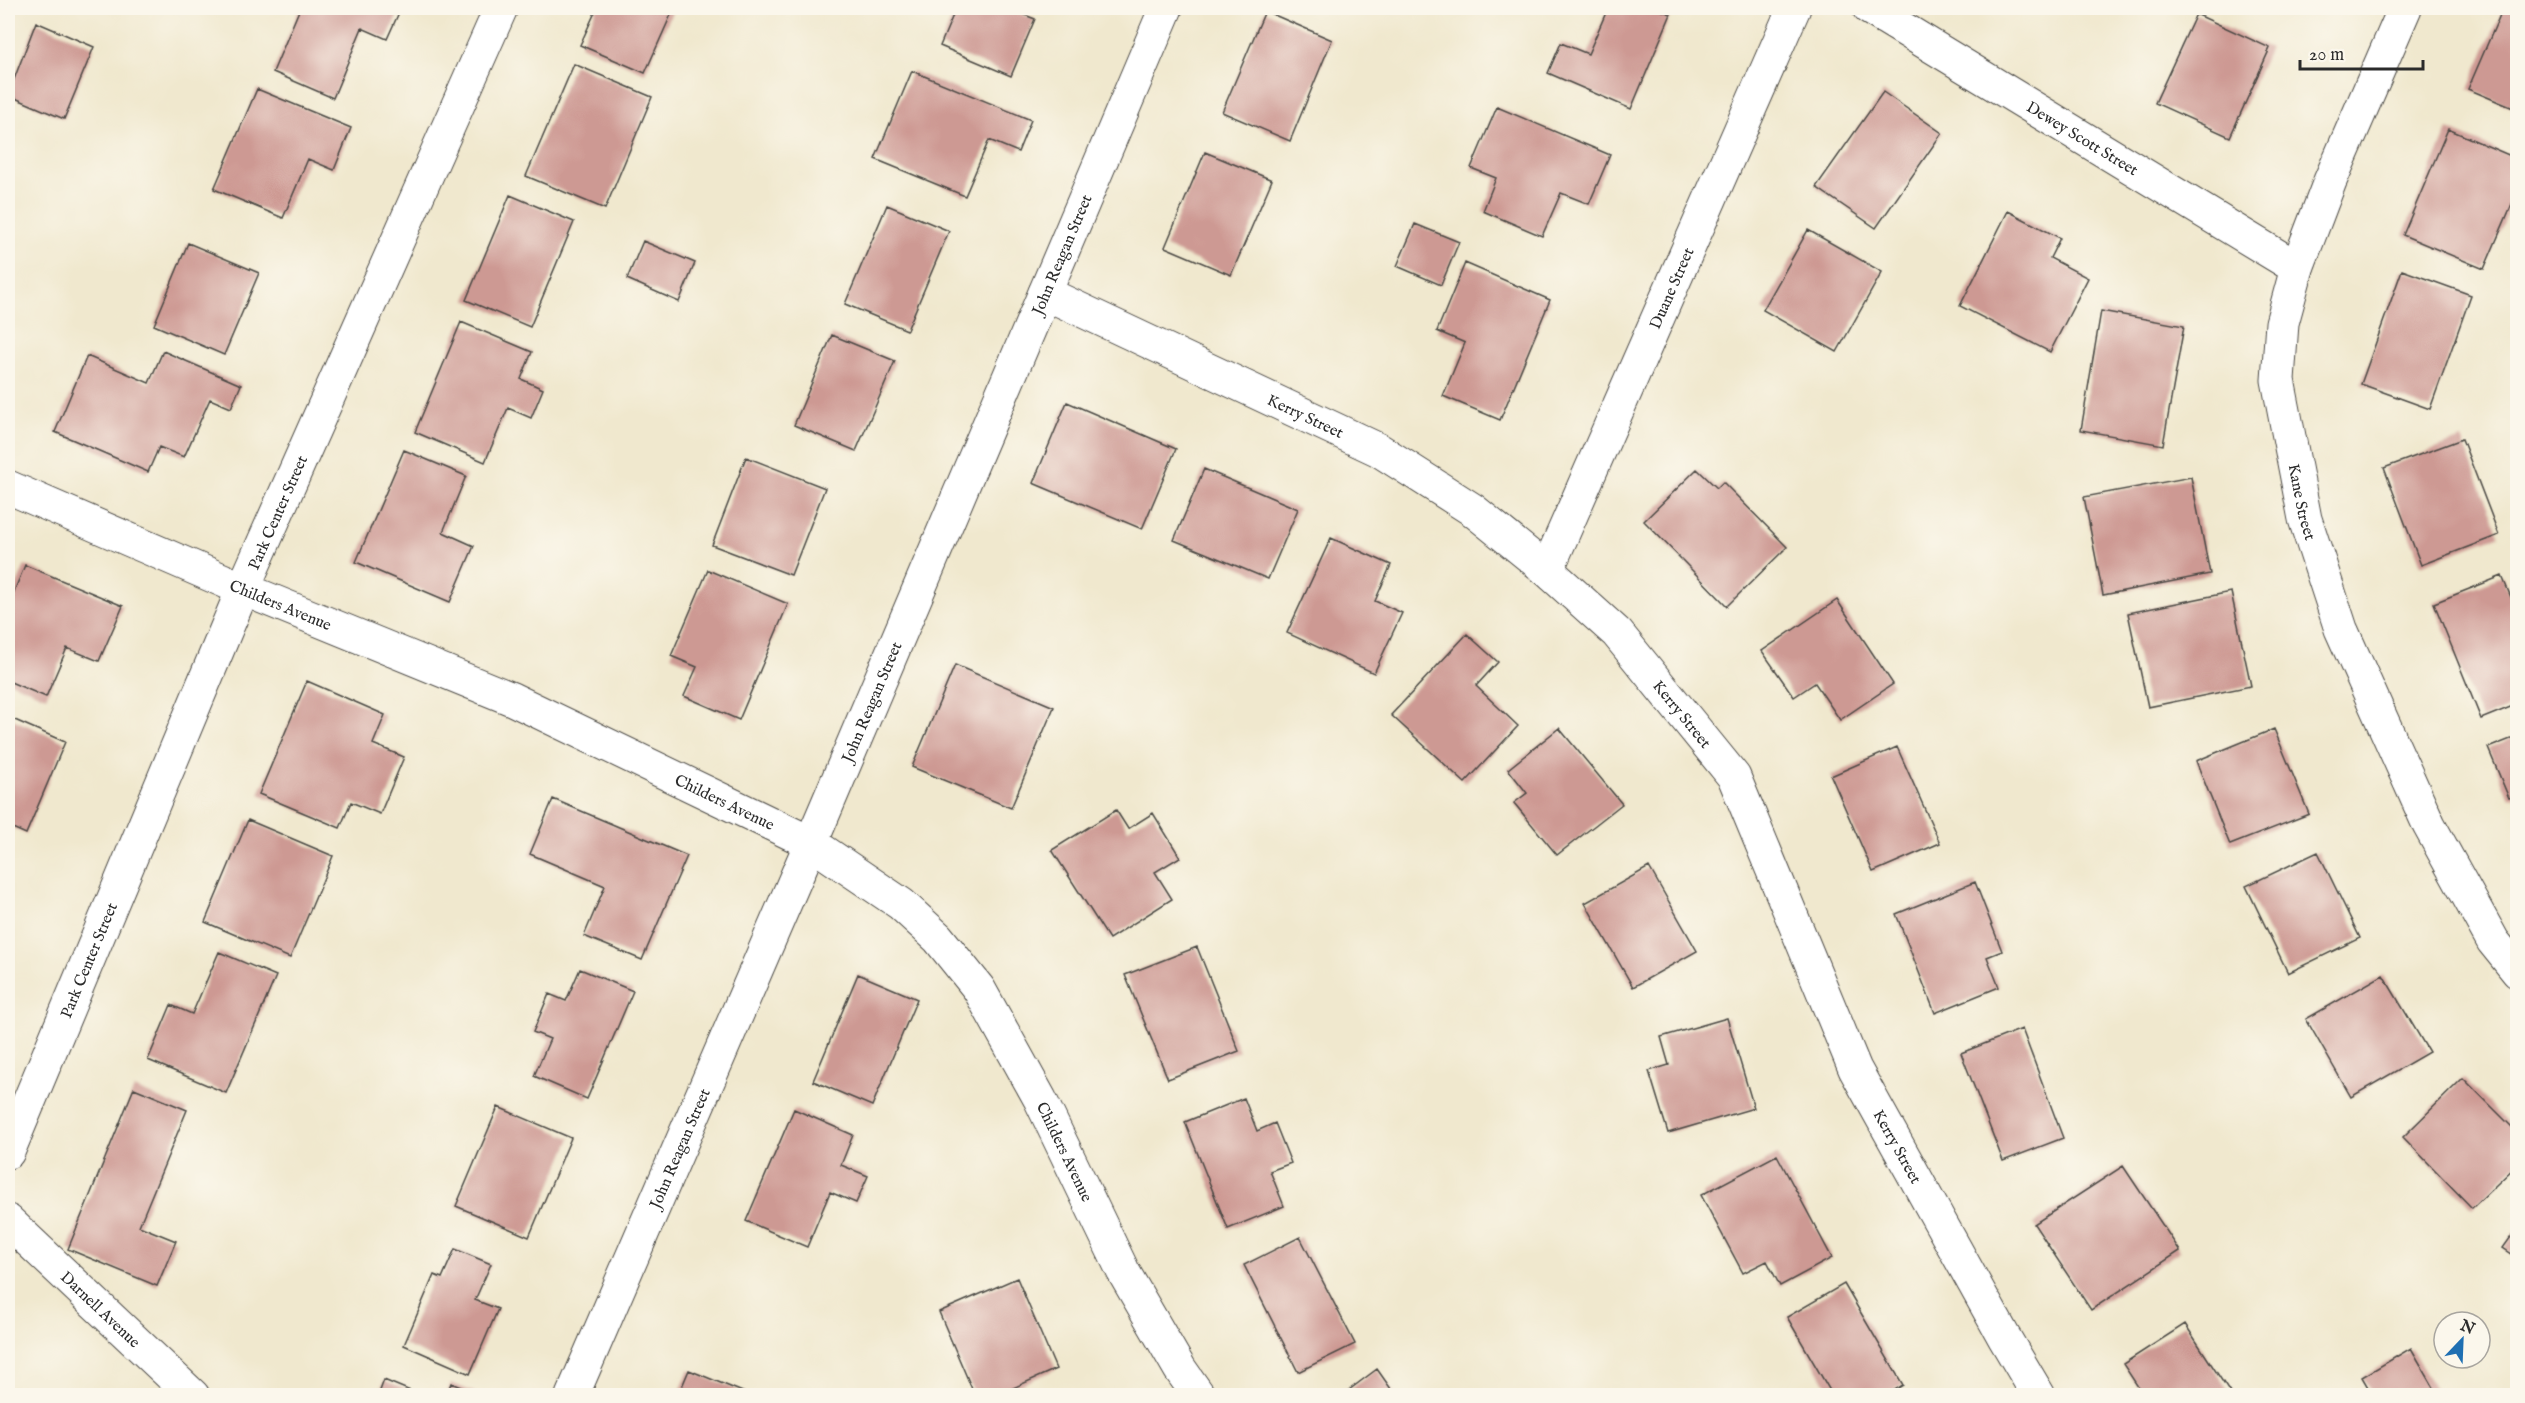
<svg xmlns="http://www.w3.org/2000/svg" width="2525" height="1403" font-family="'IM FELL English',serif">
	<rect width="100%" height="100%" fill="#fbf7ec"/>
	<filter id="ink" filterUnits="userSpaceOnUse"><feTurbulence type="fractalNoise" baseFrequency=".0167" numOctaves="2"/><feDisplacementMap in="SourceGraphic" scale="12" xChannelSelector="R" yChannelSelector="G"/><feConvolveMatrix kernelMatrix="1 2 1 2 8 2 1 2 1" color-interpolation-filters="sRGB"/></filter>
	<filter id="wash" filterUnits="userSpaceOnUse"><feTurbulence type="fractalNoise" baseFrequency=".008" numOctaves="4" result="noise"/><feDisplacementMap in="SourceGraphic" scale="24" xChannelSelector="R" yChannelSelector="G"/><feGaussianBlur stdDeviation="1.35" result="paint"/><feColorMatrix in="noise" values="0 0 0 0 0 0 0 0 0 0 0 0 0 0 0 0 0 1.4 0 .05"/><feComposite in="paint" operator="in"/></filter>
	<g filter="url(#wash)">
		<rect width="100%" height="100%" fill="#f0e8ce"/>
		<g id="blocks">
			<path fill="#cd9993" d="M300,8H401L387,39L362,28L333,98L273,72Z
				M597,8H674L645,73L580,45Z
				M956,8H1019L1017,12L1035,19L1011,76L940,46Z
				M1608,8H1655L1671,14L1631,109L1548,73L1561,43L1588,54Z
				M2503,8H2518V110L2468,89Z
				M1265,11L1332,40L1290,141L1222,112Z
				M2196,14L2270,48L2230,137L2155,103Z
				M36,22L94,47L64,119L8,95Z
				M574,64L652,97L605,209L526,176Z
				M912,71L1031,120L1018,152L989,140L965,196L875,159Z
				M257,89L351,128L334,170L308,159L283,218L214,189Z
				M1883,92L1942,133L1876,228L1816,187Z
				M1497,107L1610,155L1589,204L1561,193L1542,236L1483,211L1496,178L1471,168Z
				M2448,129L2518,159V190L2484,269L2403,235Z
				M1205,152L1272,180L1231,275L1165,247Z
				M510,195L574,222L530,327L466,300Z
				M887,205L949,231L907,330L845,304Z
				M2008,211L2060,238L2050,258L2088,278L2050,352L1960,306Z
				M1415,224L1459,242L1441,285L1397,266Z
				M1808,230L1882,272L1837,352L1763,310Z
				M643,241L695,263L679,302L627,279Z
				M188,243L259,273L224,355L154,325Z
				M1465,263L1550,300L1500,420L1443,396L1465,343L1437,331Z
				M2402,270L2471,295L2430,409L2361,384Z
				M2101,311L2184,326L2163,445L2081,430Z
				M461,322L532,352L521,379L543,389L531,418L508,408L485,462L415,432Z
				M832,335L895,361L856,451L794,425Z
				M163,351L241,385L231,408L210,399L184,457L159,447L148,472L55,432L87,356L149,383Z
				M1067,402L1176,449L1142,529L1033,483Z
				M2462,439L2499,535L2421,565L2384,468Z
				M404,450L466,476L443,532L474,546L450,602L356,562Z
				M746,457L825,488L791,575L712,545Z
				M1204,469L1298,509L1268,579L1174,540Z
				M1697,469L1717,488L1723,482L1787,547L1727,606L1644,521Z
				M2191,477L2210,574L2103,595L2084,497Z
				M1331,538L1391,565L1375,601L1402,613L1374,673L1287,633Z
				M25,565L123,606L99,661L67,648L46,697L8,681V606Z
				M708,570L788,604L739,720L684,696L697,667L671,656Z
				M2502,576L2518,614V704L2481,719L2434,603Z
				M2231,592L2251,686L2148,707L2128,613Z
				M1837,600L1893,684L1840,720L1815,683L1794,697L1762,651Z
				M1467,634L1498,662L1476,686L1518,726L1465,783L1391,715Z
				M955,665L1054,707L1011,808L912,767Z
				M307,681L385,715L373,744L404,757L380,814L351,802L340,828L259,794Z
				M8,717L65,742L26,834L8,826Z
				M1559,728L1622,804L1557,855L1514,803L1527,793L1508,769Z
				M2274,729L2309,814L2230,845L2196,761Z
				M2518,736V795L2509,798L2488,748Z
				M1897,747L1940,843L1873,872L1831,776Z
				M553,799L687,856L642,960L584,936L605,886L530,854Z
				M1116,810L1128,829L1153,813L1180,857L1155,872L1172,899L1109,939L1052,850Z
				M248,820L333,856L290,958L205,922Z
				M2318,852L2360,938L2288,973L2246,886Z
				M1649,867L1697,951L1633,987L1585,903Z
				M1975,882L2002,951L1987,957L1999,987L1935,1013L1896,914Z
				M1197,947L1239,1051L1168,1079L1125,975Z
				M219,952L276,976L226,1093L148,1060L171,1005L192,1014Z
				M580,969L633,991L587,1099L534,1076L550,1039L533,1032L549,994L566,1001Z
				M858,974L917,999L872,1106L813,1081Z
				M2383,975L2429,1052L2351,1097L2306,1019Z
				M1727,1018L1754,1108L1668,1133L1649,1071L1669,1065L1661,1037Z
				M2022,1029L2063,1138L2003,1161L1961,1053Z
				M2463,1078L2518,1133V1164L2472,1208L2403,1137Z
				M134,1088L187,1110L139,1226L176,1241L157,1286L68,1249Z
				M1244,1098L1257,1131L1275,1123L1291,1163L1270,1171L1284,1206L1228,1229L1185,1122Z
				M498,1107L571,1138L529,1237L456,1206Z
				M794,1109L853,1135L841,1165L868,1176L856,1203L830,1192L807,1247L746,1221Z
				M1777,1155L1832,1258L1780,1286L1767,1261L1743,1273L1701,1195Z
				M2123,1166L2180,1251L2091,1310L2034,1224Z
				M2518,1227V1258L2503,1248Z
				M1300,1237L1355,1344L1298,1372L1244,1265Z
				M455,1249L491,1264L475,1300L498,1309L470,1374L404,1345L434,1275L442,1278Z
				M1017,1278L1056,1369L995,1396H975L939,1312Z
				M1844,1284L1903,1385L1885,1396H1833L1787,1317Z
				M2185,1324L2232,1396H2144L2123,1364Z
				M2411,1348L2437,1393L2433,1396H2373L2362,1377Z
				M1377,1369L1396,1396H1341Z
				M689,1370L745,1393L744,1396H678Z
				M384,1380L420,1395V1396H378Z
				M451,1383L480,1395V1396H446Z"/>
		</g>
	</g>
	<g filter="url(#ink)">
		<use href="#blocks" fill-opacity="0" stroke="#494743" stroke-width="1.5"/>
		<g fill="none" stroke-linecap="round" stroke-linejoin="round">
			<g stroke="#494743" stroke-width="35">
				<g id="minor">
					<path id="s1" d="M1869,8L2297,268"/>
					<path id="s2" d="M2405,8L2330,181L2297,268L2282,323L2278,380L2305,519L2341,629L2429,825L2493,941L2518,972"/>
					<path id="s3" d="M1045,293L1379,450L1473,510L1547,570L1617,633L1734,777L1855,1069L2004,1337L2039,1396"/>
					<path id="s4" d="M8,487L243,589L512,699L811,843L901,904L938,938L979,989L1040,1099L1123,1271L1180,1369L1199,1396"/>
					<path id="s5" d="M1547,570L1794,8"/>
					<path id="s6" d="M8,1152L243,589L501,8"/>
					<path id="s7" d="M8,1221L193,1396"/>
					<path id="s8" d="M572,1396L811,843L1166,8"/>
				</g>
			</g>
			<use href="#minor" stroke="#fff" stroke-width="33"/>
		</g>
	</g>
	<g text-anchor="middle" stroke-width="5" stroke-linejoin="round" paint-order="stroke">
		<g font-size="16" fill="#2b2b2b" stroke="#fbf7ec">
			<text dy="6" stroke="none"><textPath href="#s1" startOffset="250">Dewey Scott Street</textPath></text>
			<text dy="6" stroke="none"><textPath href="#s8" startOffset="1242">John Reagan Street</textPath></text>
			<text dy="6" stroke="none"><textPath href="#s5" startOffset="308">Duane Street</textPath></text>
			<text dy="6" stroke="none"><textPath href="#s3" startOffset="288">Kerry Street</textPath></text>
			<text dy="6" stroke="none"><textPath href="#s2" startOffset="520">Kane Street</textPath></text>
			<text dy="6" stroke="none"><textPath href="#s6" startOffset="694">Park Center Street</textPath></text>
			<text dy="6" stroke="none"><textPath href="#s4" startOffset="297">Childers Avenue</textPath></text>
			<text dy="6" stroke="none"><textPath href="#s8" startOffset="756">John Reagan Street</textPath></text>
			<text dy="6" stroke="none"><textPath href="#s3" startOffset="774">Kerry Street</textPath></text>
			<text dy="6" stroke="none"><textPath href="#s4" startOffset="783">Childers Avenue</textPath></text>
			<text dy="6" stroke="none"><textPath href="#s6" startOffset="208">Park Center Street</textPath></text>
			<text dy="6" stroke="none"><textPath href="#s3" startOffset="1260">Kerry Street</textPath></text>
			<text dy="6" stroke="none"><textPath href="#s8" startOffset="270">John Reagan Street</textPath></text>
			<text dy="6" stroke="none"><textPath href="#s4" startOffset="1287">Childers Avenue</textPath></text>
			<text dy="6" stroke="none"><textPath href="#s7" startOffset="128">Darnell Avenue</textPath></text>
		</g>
	</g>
	<rect width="2525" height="1403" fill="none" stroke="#fbf7ec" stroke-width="30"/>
	<g transform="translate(2462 1340) rotate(23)"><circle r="28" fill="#fbf7ec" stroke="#a8a59f" stroke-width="1.5"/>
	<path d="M0-4.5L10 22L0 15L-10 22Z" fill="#1f6fb2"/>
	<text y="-9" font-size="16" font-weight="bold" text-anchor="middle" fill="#2b2b2b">N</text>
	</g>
	<path d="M2300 60v9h123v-9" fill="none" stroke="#2b2b2b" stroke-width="3"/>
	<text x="2309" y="60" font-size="18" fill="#2b2b2b" stroke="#fbf7ec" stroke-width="4.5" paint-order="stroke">20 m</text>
</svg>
